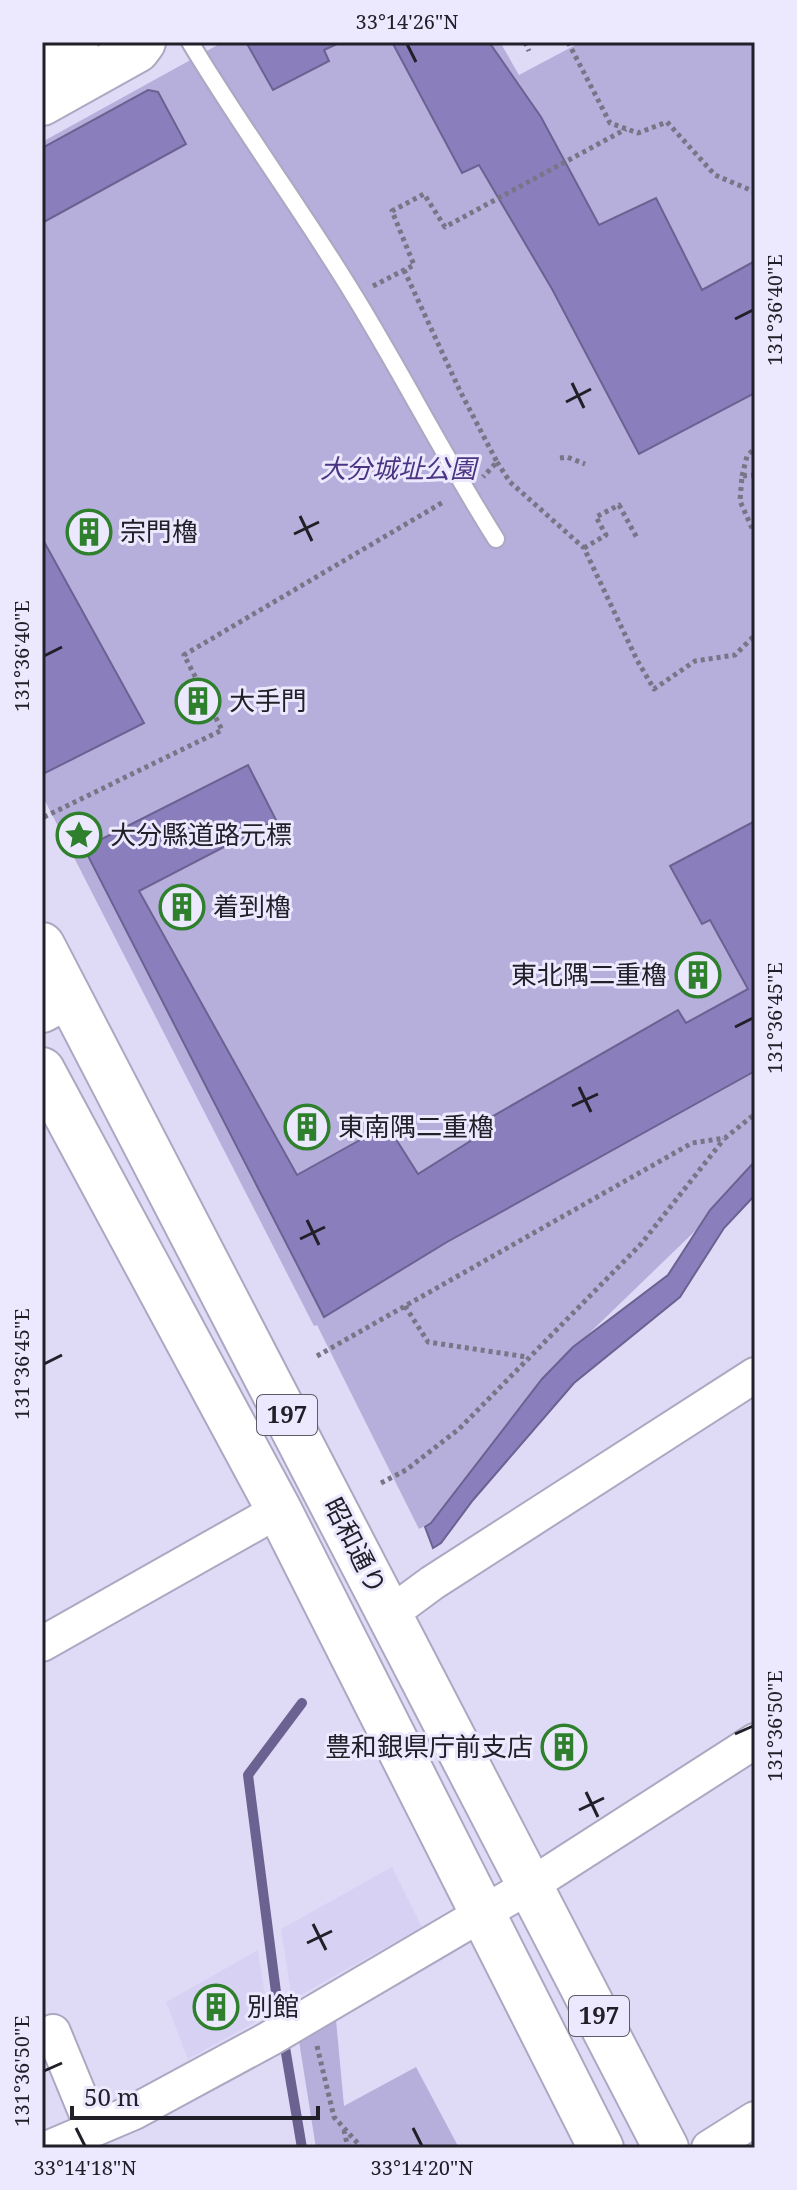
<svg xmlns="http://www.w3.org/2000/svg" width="797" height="2190" font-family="'Noto Serif','Noto Sans JP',serif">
	<rect width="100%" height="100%" fill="#dfdbf6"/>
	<path fill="#d7d1f4" d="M392,1867L422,1927L292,2000L281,1929Z
		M258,1950L268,2015L188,2059L166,2002Z"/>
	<path fill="#b6aedb" d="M223,42H500L519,75L581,42H755V1173L542,1379L431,1523L419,1529L317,1325L314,1326L42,795V142Z
		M336,2020L344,2106L416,2067L459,2148H316L299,2041Z"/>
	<path fill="#8b7ebd" stroke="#6b6291" stroke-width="2" d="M246,42H341L324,50L329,61L273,90Z
		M392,42H489L541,117L599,225L656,198L702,290L755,261V393L639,454L552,289L479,165L462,173Z
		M148,90L158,92L186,144L42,223V148Z
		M42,538L144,723L45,773L42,767Z
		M248,765L276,820L139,891L297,1175L387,1125L418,1174L472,1140L467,1131L678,1010L686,1023L748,989L710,920L702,924L670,866L755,821V1071L447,1242L324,1317L84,848Z
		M755,1161V1195L724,1228L680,1297L574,1383L473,1500L441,1543L433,1548L425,1527L431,1523L542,1379L573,1347L668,1275L710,1210Z"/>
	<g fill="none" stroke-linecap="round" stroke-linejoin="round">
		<path stroke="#6b6291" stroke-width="10" d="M302,2148L277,2000L248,1775L302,1703"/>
		<g stroke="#aca8c2" stroke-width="20">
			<path id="lane" d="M190,42C242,129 303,211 355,297C404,377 446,460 496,539"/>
		</g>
		<g stroke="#aca8c2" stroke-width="38">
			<path id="street" d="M390,1614L432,1583L755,1375
				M42,1644L279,1510
				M53,2032L93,2129
				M49,2148L134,2112L269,2039L531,1885L755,1741
				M709,2148L755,2119"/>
		</g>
		<g stroke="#aca8c2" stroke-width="48">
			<path id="secondary" d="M42,61L76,42
				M42,103L137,50L143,42
				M42,1010L68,996"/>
		</g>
		<g stroke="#aca8c2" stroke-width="48">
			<path id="highway" d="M42,945L666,2148
				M42,1070L279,1510L601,2148"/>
		</g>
		<path stroke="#777586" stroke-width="5" stroke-dasharray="4 4" stroke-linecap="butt" d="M525,42L529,51
			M568,42L610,123L638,133L667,122L715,175L755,192
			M404,270L460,391L497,462L483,477
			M373,286L414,265L392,211L424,194L445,227L626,129
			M560,458L567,457L585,464
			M497,462L510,482L584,548L637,660L654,689L695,661L735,655L755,635
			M755,475L742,476L740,501L755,535
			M742,476L747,456L755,448
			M584,548L606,535L596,517L619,505L637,538
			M199,684L184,655L445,501
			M44,817L222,730L212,710
			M405,1306L428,1342L527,1357
			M317,1356L692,1143L725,1138L755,1114
			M381,1483L406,1470L459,1429L641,1244L724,1139
			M317,2046L334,2117L362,2148
			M344,2130L348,2148"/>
		<use href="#lane" stroke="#fff" stroke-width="16"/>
		<use href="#street" stroke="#fff" stroke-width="34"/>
		<use href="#secondary" stroke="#fff" stroke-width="44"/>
		<use href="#highway" stroke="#fff" stroke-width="44"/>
	</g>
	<path fill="none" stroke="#212029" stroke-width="3" d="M407,44L416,62M735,319L753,310M572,383L584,408M566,402L591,389M300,516L312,541M294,534L319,522M44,656L62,647M735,1027L753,1018M579,1087L591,1112M572,1106L598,1094M307,1220L319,1245M300,1239L325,1227M44,1364L62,1355M735,1734L753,1726M586,1792L598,1817M579,1810L604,1798M313,1924L326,1950M307,1943L332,1931M44,2071L62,2063M76,2128L85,2146M413,2128L422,2146"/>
	<defs>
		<g id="building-ring" transform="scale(2.3)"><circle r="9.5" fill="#ece9ff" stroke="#2e802d" stroke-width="1.5"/><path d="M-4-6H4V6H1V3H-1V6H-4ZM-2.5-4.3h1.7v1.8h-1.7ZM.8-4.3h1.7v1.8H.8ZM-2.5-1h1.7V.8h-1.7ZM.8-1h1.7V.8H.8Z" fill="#2e802d"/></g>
		<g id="sight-ring" transform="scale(2.3)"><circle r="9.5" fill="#ece9ff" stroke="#2e802d" stroke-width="1.5"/><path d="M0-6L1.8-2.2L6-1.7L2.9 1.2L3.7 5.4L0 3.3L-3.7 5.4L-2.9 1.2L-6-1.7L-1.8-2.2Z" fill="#2e802d"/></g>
	</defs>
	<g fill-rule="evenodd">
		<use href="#building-ring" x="89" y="532"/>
		<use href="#building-ring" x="198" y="701"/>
		<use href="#sight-ring" x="79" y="835"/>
		<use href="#building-ring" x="182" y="907"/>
		<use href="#building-ring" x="698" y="975"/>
		<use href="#building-ring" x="307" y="1127"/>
		<use href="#building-ring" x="564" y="1747"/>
		<use href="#building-ring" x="216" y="2007"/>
	</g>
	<g text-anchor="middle" stroke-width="6" stroke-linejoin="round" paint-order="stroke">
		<g fill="#ece9ff" stroke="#5e5c69" stroke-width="2">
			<rect x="257" y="1395" width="60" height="40" rx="6"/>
			<rect x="569" y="1996" width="60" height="40" rx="6"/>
		</g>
		<g font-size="24" font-weight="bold" fill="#212029">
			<text x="287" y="1423">197</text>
			<text x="599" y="2024">197</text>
		</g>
		<g font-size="26" font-style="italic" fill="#4b3582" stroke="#ece9ff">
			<text x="398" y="478">大分城址公園</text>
		</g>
		<g font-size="26" fill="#212029" stroke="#ece9ff" text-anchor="start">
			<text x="120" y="541">宗門櫓</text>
			<text x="229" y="710">大手門</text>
			<text x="110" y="844">大分縣道路元標</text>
			<text x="213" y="916">着到櫓</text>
			<text x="667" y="984" text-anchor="end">東北隅二重櫓</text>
			<text x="338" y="1136">東南隅二重櫓</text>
			<text x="533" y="1756" text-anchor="end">豊和銀県庁前支店</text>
			<text x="247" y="2016">別館</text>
		</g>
		<g font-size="26" fill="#212029" stroke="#ece9ff">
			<text transform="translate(355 1546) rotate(63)" y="9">昭和通り</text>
		</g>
	</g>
	<rect width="797" height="2190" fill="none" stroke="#ece9ff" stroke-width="88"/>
	<path d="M72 2106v12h246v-12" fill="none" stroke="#212029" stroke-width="4"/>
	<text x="84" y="2106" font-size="24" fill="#212029" stroke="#ece9ff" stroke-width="6" paint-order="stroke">50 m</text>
	<rect x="44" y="44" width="709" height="2102" fill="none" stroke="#212029" stroke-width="3"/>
	<g font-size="20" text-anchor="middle" fill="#212029">
		<text x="407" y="29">33°14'26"N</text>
		<text transform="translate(775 310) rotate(-90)" y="7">131°36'40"E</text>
		<text transform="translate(22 656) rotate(-90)" y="7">131°36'40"E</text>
		<text transform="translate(775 1018) rotate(-90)" y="7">131°36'45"E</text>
		<text transform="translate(22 1364) rotate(-90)" y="7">131°36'45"E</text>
		<text transform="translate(775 1726) rotate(-90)" y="7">131°36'50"E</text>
		<text transform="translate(22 2071) rotate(-90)" y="7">131°36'50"E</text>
		<text x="85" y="2175">33°14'18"N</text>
		<text x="422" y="2175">33°14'20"N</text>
	</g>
</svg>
